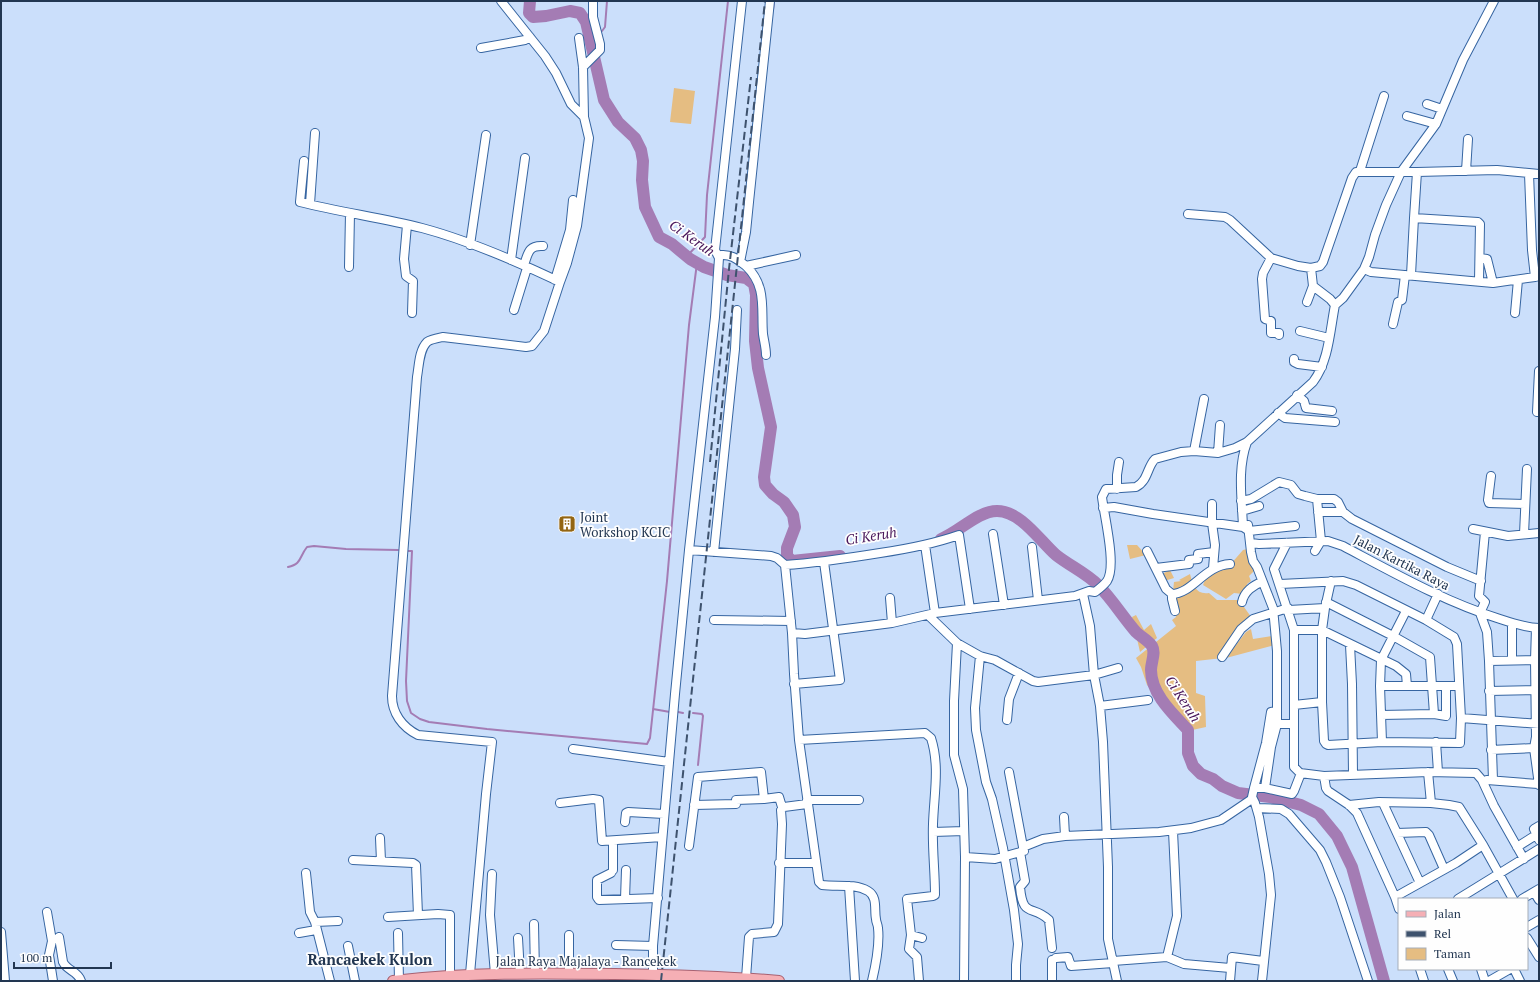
<svg xmlns="http://www.w3.org/2000/svg" width="1540" height="982" font-family="'PT Serif',serif">
	<rect width="100%" height="100%" fill="#cbdffb"/>
	<path fill="#e5bd82" d="M674,88L695,91L691,124L670,122Z
		M1127,545H1137L1146,555L1130,559Z
		M1247,549L1254,571L1249,576L1251,581L1247,584V591L1243,594L1234,593L1226,599L1203,585L1205,580L1217,569L1230,565L1243,550Z
		M1170,570L1174,578L1164,581L1162,574Z
		M1190,574C1193,585 1196,595 1209,593L1217,600H1239L1254,621L1223,658L1196,661V693L1205,696L1206,727L1183,732L1161,698L1147,685L1141,667L1136,658L1176,626L1172,620L1176,617L1170,594L1173,591L1174,582L1181,581L1179,580Z
		M1136,615L1144,630L1151,624L1157,638L1140,652L1132,617Z
		M1251,629L1253,639L1272,636L1275,645L1226,658L1246,632Z"/>
	<g fill="none" stroke-linecap="round" stroke-linejoin="round">
		<path stroke="#a47cb4" stroke-width="2" d="M773,10L774,1
			M602,31L605,27L607,1
			M590,37L594,35
			M687,256L705,237L707,195L728,1
			M408,551H412L406,681L407,701L411,713L420,719L429,722L487,729L647,744L650,738L667,581L689,325L697,263
			M288,567C302,564 299,557 307,547L314,546L346,549L398,550
			M653,709L670,712
			M678,712L683,713
			M693,713L702,714L703,716L698,765"/>
		<path stroke="#a47cb4" stroke-width="12" d="M530,1L529,13L533,17L546,16L570,11L580,13L586,22L604,100L618,122L635,138L641,150L643,161L642,180L645,207L659,237L672,244L690,259L704,267L727,275L746,278L754,284L756,295L755,341L758,368L771,427L764,477L765,485L773,494L784,502L793,515L795,527L787,548V556L792,561L840,556
			M941,539C959,532 978,511 997,511C1021,511 1040,541 1056,555C1070,566 1086,573 1098,585C1112,599 1123,617 1136,632C1141,637 1148,640 1152,646C1156,653 1151,662 1151,670C1151,694 1173,714 1188,730V753L1193,766L1201,774L1213,779L1222,786L1238,793L1270,797L1301,805L1319,814L1337,836L1352,867L1384,981"/>
		<g stroke="#3665a1" stroke-width="10">
			<path id="minor" d="M501,1L545,56L556,73L571,104L584,117
				M481,48L525,40L530,37
				M583,67L600,50V44L593,17V1
				M1427,104L1442,109
				M1407,116L1436,124
				M304,161L300,202C340,212 382,218 422,228C467,240 518,262 560,282L544,331L532,346L526,347L443,337C438,338 431,339 427,342C419,350 419,366 417,377L392,696C392,713 402,727 418,735L492,742L486,794L470,974
				M1360,171L1384,96
				M1466,171L1468,139
				M1529,174L1532,250L1535,277L1539,276
				M310,204L315,133
				M1188,214L1225,217L1230,220L1271,258L1298,266L1311,268L1320,266L1323,262L1352,178L1356,172H1417L1497,170L1539,174
				M1414,218L1417,172
				M407,225L404,259L406,276L413,281L412,313
				M470,245L486,135
				M719,258L715,250L742,1
				M1271,258L1263,273L1262,279L1265,319L1271,321V333H1279V335
				M1480,258L1487,259L1493,283
				M511,260L525,158
				M740,262L746,232L749,202L770,1
				M524,265C528,254 528,245 543,246
				M746,266C767,286 761,308 763,334C764,341 766,348 766,355
				M349,267L350,213
				M1311,268L1313,286L1330,299L1335,305
				M1364,269L1371,272L1493,283L1535,277
				M1411,275L1414,218L1478,222L1480,224L1479,281
				M555,280L570,230L573,200
				M560,282L567,263L577,226L589,138L584,117L583,67L579,38
				M1307,302L1313,286
				M514,310L527,268
				M1515,313L1518,280
				M1393,324L1398,302L1402,300L1405,275
				M1300,331L1329,338
				M1294,359V362L1298,364L1322,367
				M1539,371L1537,412H1539
				M1297,395L1304,401L1306,408L1332,411
				M1278,413L1285,418L1335,422
				M1194,451L1204,399
				M1218,453L1220,425
				M1491,476L1488,500L1489,503L1525,504
				M1117,489V475L1119,462
				M1241,501L1251,499L1279,482L1291,485L1298,494L1305,496L1317,499H1334L1338,502L1343,512L1352,519L1447,567L1481,581
				M1212,504V523L1215,545L1213,568
				M1103,508L1114,507L1153,514L1243,527L1249,531L1295,526
				M1242,511L1259,506
				M1318,512H1343
				M1248,525L1251,552L1253,561L1257,567L1273,608L1277,651V724L1271,747L1265,788
				M1243,527C1242,499 1237,469 1247,442
				M1473,529L1508,536L1539,533
				M1485,532L1479,596L1485,602L1480,613L1487,632L1489,661L1493,780
				M993,534L1004,605
				M1524,534L1527,469
				M1251,543L1259,544L1328,541L1343,546C1394,573 1445,602 1500,619C1512,623 1527,628 1539,628
				M1287,543L1274,569L1294,630V767L1300,773L1324,776L1428,772L1476,773L1482,780L1494,806L1524,859
				M925,545L935,613
				M1032,547L1038,600
				M689,550L771,556L777,558L785,565L792,633L794,674L799,740L819,882L822,885C837,887 854,883 868,891C878,897 874,910 876,919C876,922 878,925 878,928C880,945 876,964 872,981
				M1147,551L1166,589L1172,594C1192,594 1205,565 1230,564
				M1315,551L1321,541L1317,499
				M714,552L735,349L737,310
				M785,565C817,563 849,558 880,553C907,549 933,544 959,535L970,609
				M1156,568L1189,564V560L1198,559V554L1214,552
				M1331,581L1325,608L1322,630V702L1324,741L1326,744L1328,745L1382,742L1460,743L1461,718L1457,644L1454,637L1426,620L1438,594
				M1280,584L1343,581L1356,585L1426,620
				M1083,594L1090,626L1094,675L1100,706L1103,742L1108,867V939L1117,981
				M1172,594V599L1175,611
				M890,598L892,623
				M1242,602C1244,592 1253,585 1262,582
				M1326,602L1393,636L1430,657L1434,714
				M1289,610L1325,608
				M928,615L957,643L980,656L995,660L1033,681L1038,682L1094,675L1118,668
				M714,620L791,621
				M1536,628L1535,660L1536,737L1534,748L1539,785
				M1294,630H1322L1396,666L1406,674L1407,686
				M792,633L805,634L861,627L892,623L935,613L1075,596L1089,591L1095,592C1099,589 1104,585 1107,581C1117,566 1104,515 1102,497L1106,489L1136,487C1148,481 1147,467 1155,459L1181,452L1194,451L1218,453L1235,448L1247,442L1313,382C1329,361 1330,330 1335,305L1343,298L1364,269L1369,257L1375,235L1386,205L1401,172L1436,124L1463,60L1494,1
				M957,643L954,701V755L963,789L965,857L964,981
				M1350,645L1352,684L1353,774
				M980,656L975,708L976,730L986,782L992,799L1003,848L1014,910L1018,944L1016,965V981
				M1222,657L1241,629L1253,619L1288,608
				M1512,660V623
				M1489,661L1535,660
				M794,684L840,680L824,562
				M1380,686H1459
				M1489,691L1535,690
				M1294,705L1322,702
				M1100,706L1148,700
				M1381,715L1434,714L1446,716V686
				M1461,718L1539,724
				M1007,720L1009,699L1019,673
				M1277,724H1294
				M799,740L925,733L931,738C940,766 934,794 933,824C932,847 935,871 935,895L933,896L907,899L911,935L909,949L917,957L919,981
				M1382,742L1380,686L1381,660L1406,611
				M1436,742L1438,772
				M573,749L669,762
				M1491,750L1534,748
				M1009,772L1023,847
				M1428,772L1431,803
				M1324,776L1326,788L1328,791L1349,805L1357,813L1395,897L1399,909
				M1487,780L1538,784
				M1254,788L1266,743L1271,712L1276,711
				M807,800H859
				M560,803L593,799L599,800L602,841L662,837
				M1383,803L1420,883
				M694,805L736,804V800L764,799
				M1349,805L1379,802L1431,803L1449,805L1459,807L1483,845L1513,899
				M1257,808L1281,809L1289,814L1320,850L1326,862L1340,897L1368,981
				M1064,817L1065,836
				M625,822L626,813L628,812L664,814
				M1539,826L1534,829L1539,840
				M933,832L964,831
				M1397,833L1426,832L1429,835L1444,869
				M380,838L381,861
				M613,841V870
				M689,846L698,777L761,772L764,799L779,797L782,807
				M1517,847L1536,835
				M1020,852L1025,881L1020,887C1023,919 1032,904 1049,920L1052,948
				M965,857L995,859L1024,851L1023,847L1043,839L1065,836L1159,832L1191,828L1221,820L1252,799
				M353,860L413,863L416,865L418,915
				M779,863H816
				M306,873L310,912L315,922L330,981
				M611,873L597,880V897L599,900L658,898
				M492,874L490,915L495,974
				M849,886L855,981
				M1534,892L1539,900
				M1395,897L1456,863L1483,845
				M625,899L626,870
				M1458,899L1539,849
				M1522,899L1539,889
				M47,912L52,941L49,955L53,981
				M388,917L438,914L450,915V981
				M315,922L338,921
				M534,924L535,973
				M1527,927L1539,920
				M1,932L5,981
				M299,933L316,930
				M398,933L399,981
				M911,935L922,938
				M59,937L63,962C67,971 78,971 81,981
				M518,938L520,974
				M1527,938L1539,957
				M616,945L653,946
				M348,946L355,981
				M1167,957L1184,964L1230,968
				M1056,958L1068,957L1071,966L1113,963
				M1052,960V981
				M1113,961L1167,957L1177,916L1173,831
				M1420,969L1424,981
				M1448,969L1453,981
				M1481,969L1485,981
				M1514,969L1520,981
				M569,973V935
				M653,974V946L675,694L689,550L715,317L719,258L721,255C732,254 738,260 746,266L796,255
				M746,978L749,937L752,934L774,932L778,924L782,824L781,810L784,807L807,804
				M1230,981L1232,957L1263,961
				M1262,981L1271,895L1269,874L1259,817L1255,803L1252,797L1254,788H1265L1292,794L1294,791L1301,773
				M1489,981L1510,969"/>
		</g>
		<g stroke="#a76272" stroke-width="12">
			<path id="major" d="M393,981C467,972 541,973 615,974C670,975 724,976 779,981"/>
		</g>
		<use href="#minor" stroke="#fff" stroke-width="8"/>
		<use href="#major" stroke="#f5afb5" stroke-width="10"/>
		<path stroke="#3e526d" stroke-width="2" stroke-dasharray="8 4" stroke-linecap="butt" d="M710,462L729,269L751,77
			M661,981L765,1"/>
	</g>
	<defs>
		<g id="building-square" transform="scale(0.9)"><rect x="-9" y="-9" width="18" height="18" rx="4" fill="#936512" stroke="#fefefe"/><path d="M-4-6H4V6H1V3H-1V6H-4ZM-2.5-4.3h1.7v1.8h-1.7ZM.8-4.3h1.7v1.8H.8ZM-2.5-1h1.7V.8h-1.7ZM.8-1h1.7V.8H.8Z" fill="#fff"/></g>
	</defs>
	<g fill-rule="evenodd">
		<use href="#building-square" x="567" y="524"/>
	</g>
	<g text-anchor="middle" stroke-width="3.5" stroke-linejoin="round" paint-order="stroke">
		<g font-size="13" fill="#223651" stroke="#fefefe" text-anchor="start">
			<text x="580" y="522">Joint<tspan x="580" dy="15">Workshop KCIC</tspan></text>
		</g>
		<g font-size="13" fill="#223651" stroke="#fefefe">
			<text transform="translate(1402 562) rotate(27)" y="5">Jalan Kartika Raya</text>
			<text x="586" y="966">Jalan Raya Majalaya - Rancekek</text>
		</g>
		<g font-size="14" font-style="italic" fill="#471459" stroke="#fefefe">
			<text transform="translate(692 238) rotate(35)" y="5">Ci Keruh</text>
			<text transform="translate(871 536) rotate(-9)" y="5">Ci Keruh</text>
			<text transform="translate(1183 699) rotate(57)" y="5">Ci Keruh</text>
		</g>
		<g font-size="15" font-weight="bold" fill="#223651" stroke="#fefefe">
			<text x="370" y="965">Rancaekek Kulon</text>
		</g>
	</g>
	<rect width="1540" height="982" fill="none" stroke="#223651" stroke-width="4"/>
	<rect x="1398" y="898" width="130" height="72" fill="#fefefe" stroke="#a6aeb9"/>
	<rect x="1406" y="911" width="20" height="6" fill="#f5afb5" stroke="#a6aeb9"/>
	<text x="1434" y="918" font-size="12" fill="#223651">Jalan</text>
	<rect x="1406" y="931" width="20" height="6" fill="#3e526d" stroke="#a6aeb9"/>
	<text x="1434" y="938" font-size="12" fill="#223651">Rel</text>
	<rect x="1406" y="948" width="20" height="12" fill="#e5bd82" stroke="#a6aeb9"/>
	<text x="1434" y="958" font-size="12" fill="#223651">Taman</text>
	<path d="M14 962v6h97v-6" fill="none" stroke="#223651" stroke-width="2"/>
	<text x="20" y="962" font-size="12" fill="#223651" stroke="#fefefe" stroke-width="3" paint-order="stroke">100 m</text>
</svg>
